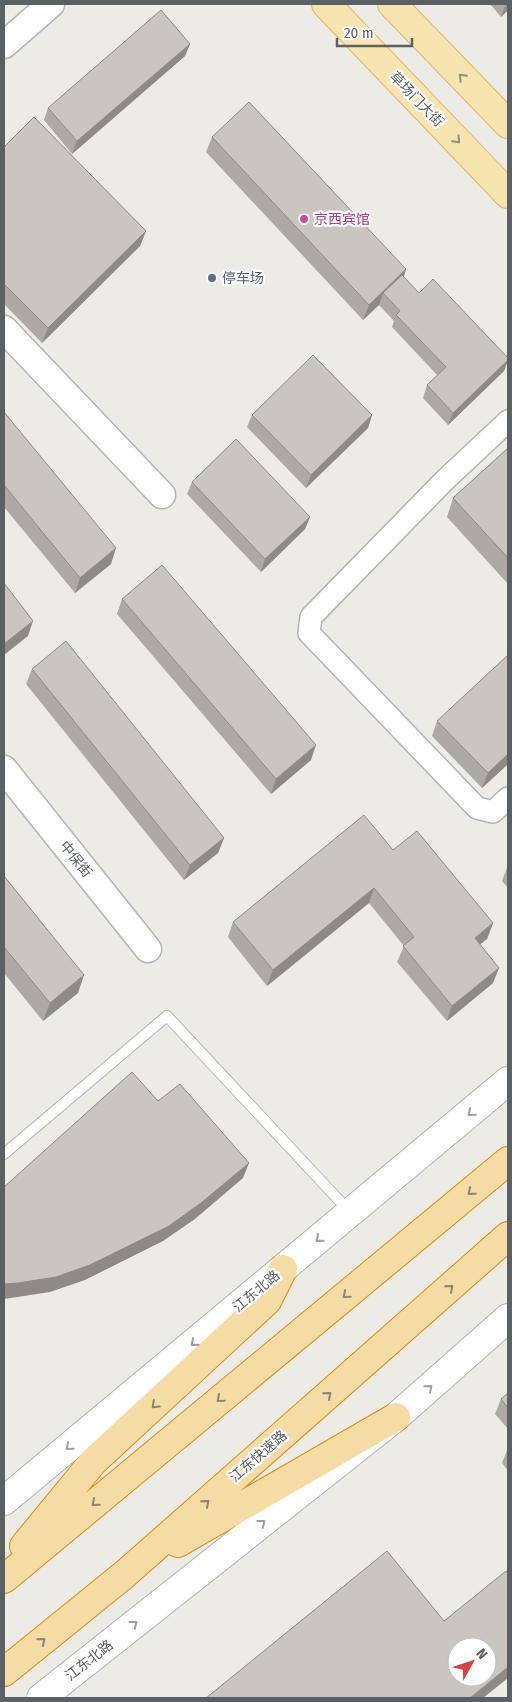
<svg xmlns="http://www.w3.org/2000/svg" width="512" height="1702" font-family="'Fira Sans Condensed','Noto Sans SC',sans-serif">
	<rect width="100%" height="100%" fill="#edebe5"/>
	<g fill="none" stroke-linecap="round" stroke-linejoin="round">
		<g stroke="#b2b5b8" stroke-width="12">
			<path id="service" d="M4,1154L167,1016L350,1212"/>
		</g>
		<g stroke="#b2b5b8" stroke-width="24">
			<path id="minor" d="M508,421L445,480L311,617L309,633L477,808L493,812L508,798"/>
		</g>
		<g stroke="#b2b5b8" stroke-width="29">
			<path id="tertiary" d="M4,45L51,4
				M4,329L162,495
				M4,769L148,949"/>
		</g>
		<g stroke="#b1b4b8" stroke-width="30">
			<path id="secondary" d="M4,1501L508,1081
				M41,1698L396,1417L508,1318"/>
		</g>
		<g stroke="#e3b568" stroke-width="30">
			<path id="primary" d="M326,4L508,194
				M392,4L508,124"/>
		</g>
		<g stroke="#db8b17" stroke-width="30">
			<path id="trunk" d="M178,1543L396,1417
				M24,1546L93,1462L267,1301L283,1269
				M4,1579L508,1161
				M4,1672L125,1574L508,1236"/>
		</g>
		<use href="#service" stroke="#fff" stroke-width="10"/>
		<use href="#minor" stroke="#fff" stroke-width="21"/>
		<use href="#tertiary" stroke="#fff" stroke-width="26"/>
		<use href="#secondary" stroke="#fff" stroke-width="28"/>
		<use href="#primary" stroke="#f7e5b0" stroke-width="28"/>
		<use href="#trunk" stroke="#f4dca4" stroke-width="28"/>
	</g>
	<path fill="#ada9a6" d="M490,4H508V10L501,17Z
		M190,44L185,56L72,154L44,120L48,108Z
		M212,137L406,269L404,277L419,293L508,358V361L504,371L448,425L423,398L427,385L438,376L392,327L394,321L379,305L363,320L206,152Z
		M4,147L146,231L140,246L42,343L4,304Z
		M4,412L111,564L75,593L4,507Z
		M252,415H372L368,428L306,488L247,427Z
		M508,448V584L447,517L453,498Z
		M192,482L310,517L305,529L261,572L187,494Z
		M122,599L311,760L271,794L117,614Z
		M32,669L224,838L218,853L184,880L26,684Z
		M437,721L508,764L482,788L432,736Z
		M393,850L493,923L487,939L480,944L493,983L447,1021L397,962L404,946L369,903L267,986L228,937L233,922Z
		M508,865V888L502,881Z
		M4,876L78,993L43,1021L4,973Z
		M508,1393V1429L495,1414L501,1399Z
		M508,1448V1471L502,1463Z"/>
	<path fill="#8d8a87" d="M506,4H508V10L501,17Z
		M190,44L185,56L72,154L77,141Z
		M146,231L140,246L42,343L48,328Z
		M406,269L401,285L383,293L379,305L363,320L369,305Z
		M508,360L504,371L448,425L453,413Z
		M372,415L368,428L306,488L311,475Z
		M310,517L305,529L261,572L265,559Z
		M116,548L111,564L75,593L80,578Z
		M33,621L28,636L4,655V644Z
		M316,745L311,760L271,794L276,779Z
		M508,754V764L482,788L488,773Z
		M224,838L218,853L184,880L190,865Z
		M374,888L369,903L267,986L273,970Z
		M493,923L487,939L469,953L475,938Z
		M499,968L493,983L447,1021L452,1006Z
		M84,975L78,993L43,1021L50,1003Z
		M249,1163L243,1178L195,1219L163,1241L85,1280L50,1292L4,1299V1284Z
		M508,1667V1678L483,1698H470Z"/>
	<path fill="#c9c5c1" stroke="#8d8a87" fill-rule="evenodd" d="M161,10L190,44L77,141L48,108Z
		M249,102L406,269L369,305L212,137Z
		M34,117L146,231L48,328L4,284V147Z
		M402,275L419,293L433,279L508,358V360L453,413L427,385L446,367L396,315L400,311L383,293Z
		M313,355L372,415L311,475L252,415Z
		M4,412L116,548L80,578L4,485Z
		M236,439L310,517L265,559L192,482Z
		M508,448V558L453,498Z
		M162,565L316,745L276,779L122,599Z
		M4,583L33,621L4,644Z
		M66,641L224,838L190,865L32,669Z
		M508,655V754L488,773L437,721Z
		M364,815L393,850L417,831L493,923L475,938L499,968L452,1006L403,946L414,937L374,888L273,970L233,922Z
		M4,876L84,975L50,1003L4,947Z
		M132,1072L158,1101L180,1084L249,1163L201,1203L169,1226L90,1265L56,1277L18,1283L4,1284V1187Z
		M508,1393V1408L501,1399Z
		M387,1551L444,1621L506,1571L508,1574V1667L470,1698H206ZM457,1647H487V1677H457Z"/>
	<defs><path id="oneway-chevron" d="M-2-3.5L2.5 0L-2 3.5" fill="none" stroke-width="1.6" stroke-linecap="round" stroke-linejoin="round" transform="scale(1.25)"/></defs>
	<g stroke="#928f7e">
		<use href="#oneway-chevron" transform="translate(462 77) rotate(-134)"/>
		<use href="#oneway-chevron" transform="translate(457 140) rotate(46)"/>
	</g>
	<g stroke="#9da0a1">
		<use href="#oneway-chevron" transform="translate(471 1113) rotate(140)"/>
		<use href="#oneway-chevron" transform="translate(319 1239) rotate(140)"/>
		<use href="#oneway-chevron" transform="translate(194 1343) rotate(140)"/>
		<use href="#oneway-chevron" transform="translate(429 1388) rotate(-41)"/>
		<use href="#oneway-chevron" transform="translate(69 1447) rotate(140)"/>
		<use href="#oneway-chevron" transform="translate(262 1523) rotate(-38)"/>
		<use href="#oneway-chevron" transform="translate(134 1624) rotate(-38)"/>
	</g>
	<g stroke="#8a8576">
		<use href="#oneway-chevron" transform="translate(471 1192) rotate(140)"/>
		<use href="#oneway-chevron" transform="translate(450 1288) rotate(-41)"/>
		<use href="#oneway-chevron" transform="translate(346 1295) rotate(140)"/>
		<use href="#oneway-chevron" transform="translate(328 1395) rotate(-41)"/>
		<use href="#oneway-chevron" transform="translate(220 1399) rotate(140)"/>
		<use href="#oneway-chevron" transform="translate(155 1405) rotate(137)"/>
		<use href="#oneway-chevron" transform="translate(95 1503) rotate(140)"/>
		<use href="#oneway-chevron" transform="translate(206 1503) rotate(-41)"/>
		<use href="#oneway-chevron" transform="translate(42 1641) rotate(-39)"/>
	</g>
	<circle fill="#d1479c" stroke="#fff" stroke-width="2" cx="304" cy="219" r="5"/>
	<circle fill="#5c6f8a" stroke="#fff" stroke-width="2" cx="212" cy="278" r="5"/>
	<g text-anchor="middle" stroke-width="4.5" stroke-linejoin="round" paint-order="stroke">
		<g font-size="14" fill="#5c6063" stroke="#fff">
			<text transform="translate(417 99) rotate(46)" y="5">草场门大街</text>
			<text transform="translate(76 859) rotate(51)" y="5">中保街</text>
			<text transform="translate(256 1291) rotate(-40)" y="5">江东北路</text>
			<text transform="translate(258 1456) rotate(-41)" y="5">江东快速路</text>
			<text transform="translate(89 1660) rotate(-38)" y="5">江东北路</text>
		</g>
		<g font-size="14" fill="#b23c85" stroke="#fff" text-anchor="start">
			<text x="314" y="224">京西宾馆</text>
		</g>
		<g font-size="14" fill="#4e5e75" stroke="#fff" text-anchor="start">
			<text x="222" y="283">停车场</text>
		</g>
	</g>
	<rect width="512" height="1702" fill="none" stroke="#5c6063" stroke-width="10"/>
	<g transform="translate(472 1662) rotate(50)"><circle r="24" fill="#ffffff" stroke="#bebfc1"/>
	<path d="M0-4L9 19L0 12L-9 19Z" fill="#d74143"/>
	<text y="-8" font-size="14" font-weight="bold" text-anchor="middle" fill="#5c6063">N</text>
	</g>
	<path d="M337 38v8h75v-8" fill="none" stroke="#5c6063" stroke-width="2.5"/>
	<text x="344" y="38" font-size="15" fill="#5c6063" stroke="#ffffff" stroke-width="4" paint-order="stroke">20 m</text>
</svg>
